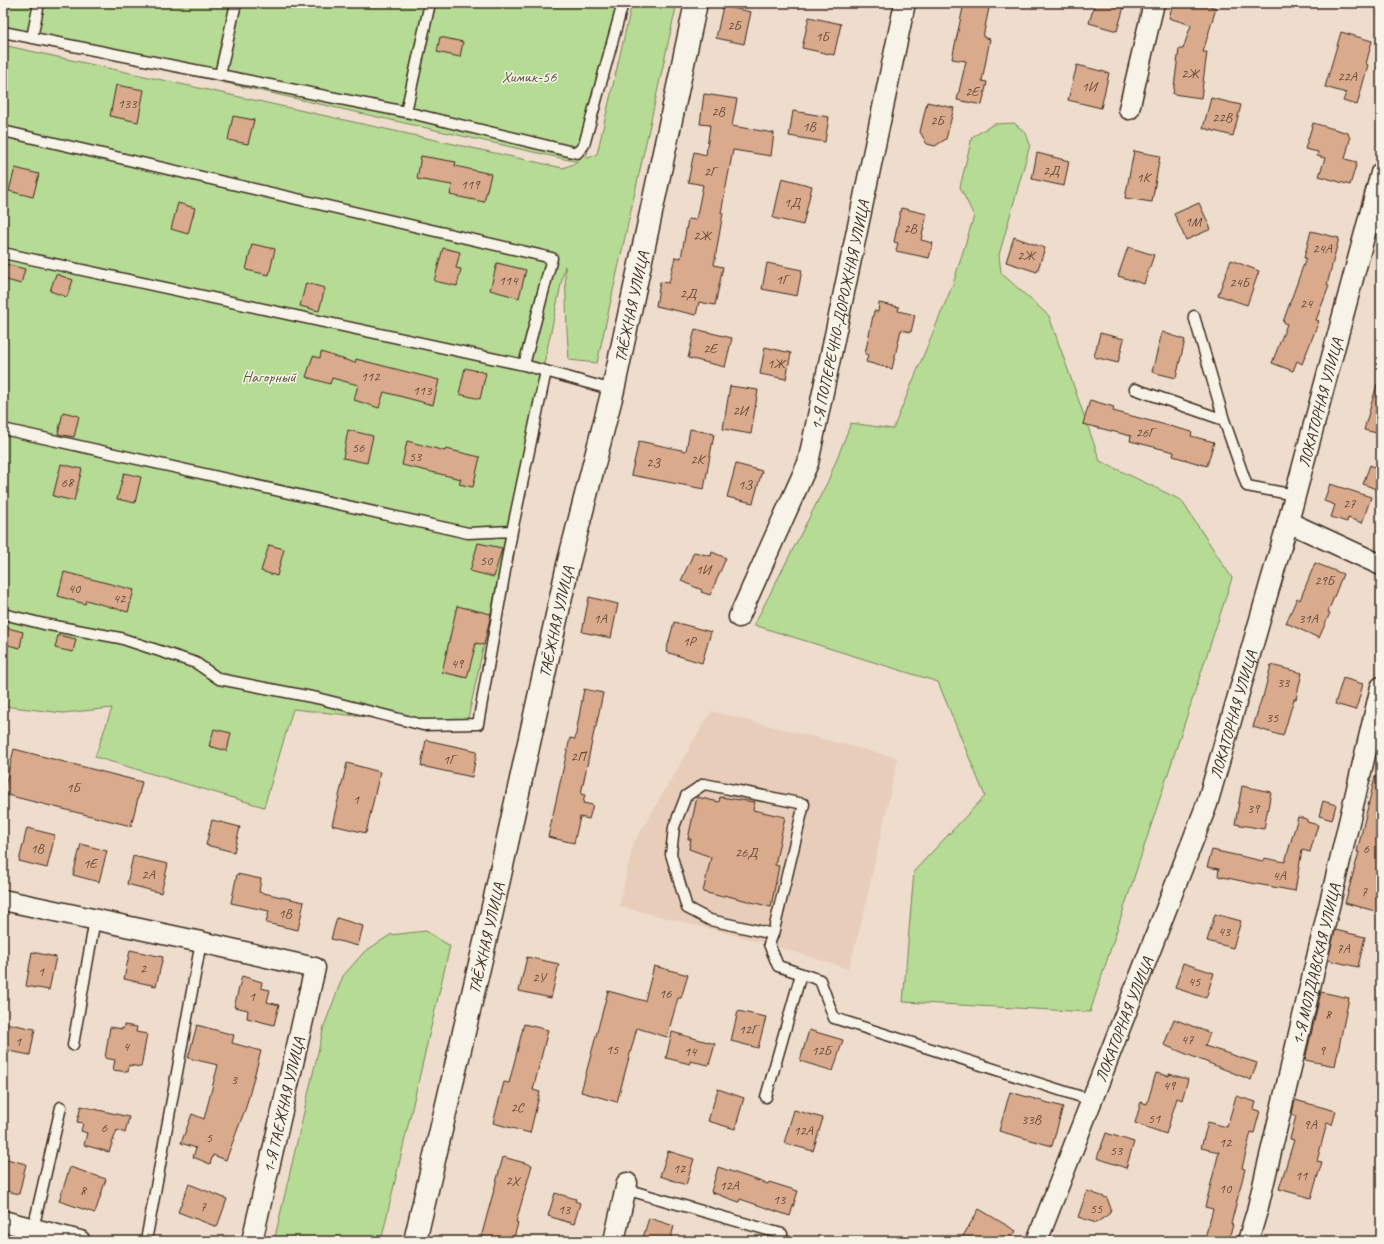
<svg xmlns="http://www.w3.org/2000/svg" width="1384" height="1244" font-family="Caveat,sans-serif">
	<rect width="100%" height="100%" fill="#eeddcd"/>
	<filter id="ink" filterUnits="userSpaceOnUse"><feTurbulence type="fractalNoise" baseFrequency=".025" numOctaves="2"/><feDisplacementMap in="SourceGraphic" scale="8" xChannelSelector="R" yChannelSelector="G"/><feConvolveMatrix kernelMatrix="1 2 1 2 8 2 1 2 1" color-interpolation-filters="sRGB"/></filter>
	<g filter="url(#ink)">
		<path fill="#e8ceba" d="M711,711L898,758L861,925L848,969L769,944L619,906L633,844Z"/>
		<path fill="#b6db95" stroke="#78825a" d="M3,3H618L586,159L597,154L632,3H677L597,363L569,360L567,331L565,266L466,728L293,709L264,807L95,757L112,708L63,713L3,706V45L563,168L578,162L3,33Z
			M1014,123L1026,133L1030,145L999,255L1001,273L1049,316L1100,461L1181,500L1232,578L1090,1012L903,1002L914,871L985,796L938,682L754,625L828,481L851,423L893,429L953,284L974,216L960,187L972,137L994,124Z
			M426,931L450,946L381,1241H274L324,1026L343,976L364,952L390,935Z"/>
		<path fill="#daaa8d" stroke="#3b2a1e" d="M964,3H990L983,37L990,39L982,81L987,82L982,105L957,100L966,61L952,59Z
			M1095,3H1125L1117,31L1089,23Z
			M1173,3H1202L1216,8L1203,52H1207L1201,98L1173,94L1179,49H1183L1191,25L1169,18Z
			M723,6L751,12L744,44L716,38Z
			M809,17L841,24L834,55L802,48Z
			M1341,32L1372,41L1366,64L1368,65L1357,105L1343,101L1346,93L1325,87Z
			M440,37L463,42L460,57L437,52Z
			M1077,65L1109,73L1101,108L1068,100Z
			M116,85L144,90L138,122L110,116Z
			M704,94L737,99L732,126L774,133L771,156L733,150L721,213H723L714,265L723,267L715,305L699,302L696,315L656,306L660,282L669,283L675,257L681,258L688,219L696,220L703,185L688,182L694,152L706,155L710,125L700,124Z
			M1211,98L1241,105L1233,136L1203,128Z
			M927,102L954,108L946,139L935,146L927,144L920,132Z
			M793,111L829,117L825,142L789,136Z
			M233,116L254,120L248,144L228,140Z
			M1313,123L1348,133L1350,139L1345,159L1357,162L1350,185L1319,176L1325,158L1317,156L1318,152L1305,149Z
			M1134,151L1160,156L1152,202L1125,198Z
			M1037,153L1069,161L1064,186L1032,179Z
			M421,156L456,162L455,166L491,174L484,202L450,195L452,185L417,179Z
			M15,168L39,174L33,197L9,191Z
			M782,178L812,186L803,225L773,218Z
			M178,203L195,208L188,234L171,229Z
			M1199,203L1211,229L1186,240L1174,214Z
			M901,208L927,214L921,240L933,243L929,258L896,251L898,243L894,242Z
			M1311,231L1339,238L1327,285L1329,286L1316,320L1319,321L1302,364L1297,361L1293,371L1272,363L1287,324L1283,322L1306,258H1304Z
			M1014,237L1045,248L1037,272L1006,262Z
			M252,244L275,249L269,275L246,270Z
			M1128,247L1154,255L1144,284L1118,276Z
			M443,248L460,252L456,268L461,269L457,286L434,281Z
			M1231,260L1259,271L1247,305L1218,295Z
			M497,263L526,270L519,298L490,290Z
			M767,263L802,270L797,296L762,289Z
			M6,264L25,269L21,284L3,279Z
			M56,274L73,280L67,297L50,291Z
			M306,283L325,288L319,311L300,306Z
			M879,303L899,307L898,311L915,315L911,332L901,330L892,369L866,362L868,355L865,354L874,311L878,312Z
			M695,329L732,338L725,367L688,358Z
			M1162,332L1185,340L1176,378L1152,372Z
			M1100,333L1124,339L1118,363L1094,357Z
			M765,347L791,353L786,379L760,374Z
			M321,352L355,363L356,359L439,380L433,405L384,392L379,408L354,400L358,385L332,378L330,384L306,377L313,356L320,358Z
			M465,368L486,373L480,399L459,394Z
			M1377,384H1381V434L1364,430Z
			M730,386L758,390L751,434L723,429Z
			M1090,400L1114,407L1113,411L1192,432L1191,436L1214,442L1207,466L1173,456L1174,452L1130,441L1131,436L1083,424Z
			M63,412L79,416L74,437L58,434Z
			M690,429L714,434L704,489L631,475L639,441L686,451Z
			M348,430L373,436L367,463L343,458Z
			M407,441L445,451L446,449L480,457L473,487L459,484L461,479L402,465Z
			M61,464L82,469L74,501L53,496Z
			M736,464L762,471L753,503L727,497Z
			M1370,465L1381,470V491L1363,484Z
			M124,473L141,477L135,503L117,499Z
			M1330,484L1371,497L1362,523L1348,518L1347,522L1331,517L1335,505L1324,501Z
			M478,543L502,548L494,577L470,571Z
			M269,545L284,549L277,576L261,571Z
			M694,552L711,556L712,552L726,558L710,595L701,592L702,590L681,581Z
			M1315,563L1343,574L1328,612L1330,613L1319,638L1286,623L1297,598L1300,600Z
			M64,572L134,590L128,612L86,600L85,604L58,596Z
			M589,597L618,604L611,638L582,632Z
			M457,606L491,614L484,645L476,643L467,678L442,672Z
			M674,622L711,632L702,663L666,652Z
			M8,628L23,632L20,648L4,644Z
			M58,635L76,639L73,652L55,648Z
			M1271,665L1302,673L1296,699H1294L1283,736L1253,727L1262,697H1263Z
			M1343,678L1363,684L1356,710L1335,704Z
			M584,689L603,693L596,727H595L581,794L585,795L583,803L593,805L589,819L580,817L574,843L548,837L570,738L575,739Z
			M214,729L231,733L227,751L209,746Z
			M426,740L477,751L472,777L421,766Z
			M14,749L142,782L131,826L3,794Z
			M347,763L380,772L366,833L332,825Z
			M1375,777H1381V904L1379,912L1345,903L1359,852H1357Z
			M1242,786L1271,792L1264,829L1235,824Z
			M697,797L719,802L720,797L755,802L753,810L785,817L775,865L779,866L771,907L724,895L723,897L703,892L711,857L689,849L691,839H688Z
			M1323,801L1336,805L1332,820L1319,816Z
			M1298,817L1307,819V822L1318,825L1310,852L1302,850L1295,891L1251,883L1218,876L1219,869L1207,867L1212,850L1263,861L1264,858L1285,862Z
			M212,820L240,827L234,852L206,845Z
			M27,828L55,835L47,868L19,861Z
			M81,844L107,851L99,882L73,875Z
			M133,856L168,864L161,893L127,884Z
			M237,874L261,879L259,892L304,902L298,930L266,923L269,911L231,903Z
			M1215,914L1241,921L1233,948L1207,941Z
			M337,918L363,926L358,946L331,939Z
			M1335,930L1365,937L1358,967L1328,960Z
			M130,950L163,957L156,986L124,979Z
			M32,952L56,957L49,990L26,986Z
			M527,957L559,964L551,998L519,991Z
			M1183,963L1214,973L1206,998L1175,988Z
			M654,966L688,975L681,998H678L667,1037L637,1028L617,1102L581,1092L608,991L645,1001Z
			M242,976L262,982L261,988L270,990L267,1002L279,1005L274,1025L247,1018L248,1010L234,1007Z
			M1321,992L1349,998L1335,1066L1305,1060Z
			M738,1011L766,1017L758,1048L731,1041Z
			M1174,1019L1210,1033L1205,1046L1257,1063L1251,1080L1164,1045Z
			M5,1023L35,1029L30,1055L3,1050V1032Z
			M524,1024L548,1030L533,1090L540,1092L530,1133L493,1123L504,1082L509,1083Z
			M124,1025L137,1027L136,1032L147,1034L141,1067L129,1065L128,1072L113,1070L115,1060L105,1058L110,1027L123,1029Z
			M197,1025L234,1035L232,1043L261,1051L246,1107L226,1160L213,1155L210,1164L193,1157L196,1148L181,1143L192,1114L204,1119L218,1065L188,1058Z
			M809,1030L843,1040L833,1071L800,1061Z
			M672,1032L715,1044L709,1065L690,1061V1064L666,1058Z
			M1156,1073L1169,1076V1074L1188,1079L1182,1100L1177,1098L1166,1134L1135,1123L1141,1102L1147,1104Z
			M718,1089L744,1098L735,1129L708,1121Z
			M1010,1092L1063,1107L1052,1146L999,1131Z
			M1236,1096L1256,1102L1254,1109L1260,1111L1254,1133L1251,1132L1242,1168L1245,1169L1231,1224L1233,1225L1228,1241H1204L1213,1209L1205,1207L1219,1152L1201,1148L1208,1122L1227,1127Z
			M1295,1100L1336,1111L1332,1125L1327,1123L1317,1161L1322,1162L1311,1198L1279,1189L1294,1140L1290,1139L1296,1116L1292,1114Z
			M81,1106L129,1117L125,1133L117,1130L109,1152L84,1145L87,1133L81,1131L83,1123L77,1122Z
			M794,1110L823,1118L813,1151L784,1143Z
			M1106,1133L1134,1142L1126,1168L1097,1158Z
			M668,1151L694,1159L686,1185L660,1176Z
			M503,1157L532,1165L516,1222L518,1223L513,1241H480Z
			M3,1158L26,1164L19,1194L3,1190Z
			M70,1167L106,1179L95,1213L59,1201Z
			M718,1167L768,1184L769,1182L798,1191L790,1216L740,1199L739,1202L711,1192Z
			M189,1184L227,1199L217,1227L178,1212Z
			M1087,1191L1107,1198L1111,1209L1109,1214L1096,1223L1078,1217Z
			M555,1193L576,1199L575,1201L580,1203L574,1224L548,1216Z
			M979,1209L1016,1231L1009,1241H960Z
			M649,1218L674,1226L670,1241H642Z"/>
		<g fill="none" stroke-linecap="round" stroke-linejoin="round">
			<g stroke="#3b2a1e" stroke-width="13">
				<path id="lane" d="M3,32L406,112L577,153L584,145L623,3
					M32,38L39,3
					M220,75L236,3
					M406,112L430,3
					M3,131L552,258L524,365L613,390
					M3,253L524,365
					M1194,316L1224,420L1247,486L1295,495
					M1135,389L1224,420
					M3,429L468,533L512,531L546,371
					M3,614L44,624L120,638L196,663L219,679L317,698L423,725L478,724L512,531
					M773,934L804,804L704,784L686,796L674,827L671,854L687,908L710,920L773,934L769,944L778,966L820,980L834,1018L1091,1100
					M73,1045L95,919
					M766,1097L801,974
					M625,1189L782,1234
					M33,1229L61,1107
					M146,1241L201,942"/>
			</g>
			<g stroke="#3b2a1e" stroke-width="23">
				<g id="street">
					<path d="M1129,109L1154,3"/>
					<path d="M1288,522L1381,565"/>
					<path id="s1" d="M739,617L808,463L905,3"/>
					<path d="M3,900L201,942L315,968L252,1241"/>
					<path d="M3,1221L80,1241"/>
					<path d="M614,1241L627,1183"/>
					<path id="s2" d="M1037,1241L1207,804L1288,522L1381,173"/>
					<path id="s3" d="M1248,1241L1257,1211L1381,687"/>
				</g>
			</g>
			<g stroke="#3b2a1e" stroke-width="25">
				<g id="secondary">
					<path id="s4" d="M415,1241L489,925L568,565L613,390L696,3"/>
				</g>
			</g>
			<use href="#lane" stroke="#f7f3e8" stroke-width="10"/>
			<use href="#street" stroke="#f7f3e8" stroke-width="20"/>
			<use href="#secondary" stroke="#f7f3e8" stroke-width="22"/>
		</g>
	</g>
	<g text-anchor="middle" stroke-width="3" stroke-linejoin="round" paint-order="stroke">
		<g font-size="14" fill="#634a3a">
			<text x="734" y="30">2Б</text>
			<text x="822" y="41">1Б</text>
			<text x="1190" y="78">2Ж</text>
			<text x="1347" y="81">22А</text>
			<text x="1089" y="91">1И</text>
			<text x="972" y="96">2Е</text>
			<text x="127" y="108">133</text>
			<text x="718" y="116">2В</text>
			<text x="1222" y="122">22В</text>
			<text x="937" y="125">2Б</text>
			<text x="809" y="131">1В</text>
			<text x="1051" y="175">2Д</text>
			<text x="710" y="176">2Г</text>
			<text x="1143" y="182">1К</text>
			<text x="470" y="189">119</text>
			<text x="792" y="207">1Д</text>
			<text x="1193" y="226">1М</text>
			<text x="910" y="233">2В</text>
			<text x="702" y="240">2Ж</text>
			<text x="1322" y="253">24А</text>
			<text x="1026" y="260">2Ж</text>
			<text x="782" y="284">1Г</text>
			<text x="508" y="285">114</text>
			<text x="1239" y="287">24Б</text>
			<text x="688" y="298">2Д</text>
			<text x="1306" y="308">24</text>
			<text x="710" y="353">2Е</text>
			<text x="776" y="368">1Ж</text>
			<text x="370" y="381">112</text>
			<text x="422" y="395">113</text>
			<text x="740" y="415">2И</text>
			<text x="1145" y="437">26Г</text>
			<text x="358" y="452">56</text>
			<text x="415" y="461">53</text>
			<text x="697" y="464">2К</text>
			<text x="653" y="467">2З</text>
			<text x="67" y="487">68</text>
			<text x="745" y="489">1З</text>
			<text x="1349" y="508">27</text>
			<text x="486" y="565">50</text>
			<text x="703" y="574">1И</text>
			<text x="1324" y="585">29Б</text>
			<text x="74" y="593">40</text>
			<text x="119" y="603">42</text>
			<text x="600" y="623">1А</text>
			<text x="1308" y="623">31А</text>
			<text x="689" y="646">1Р</text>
			<text x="457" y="668">49</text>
			<text x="1283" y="687">33</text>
			<text x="1272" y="722">35</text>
			<text x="578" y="761">2П</text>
			<text x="449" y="764">1Г</text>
			<text x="73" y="792">1Б</text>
			<text x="356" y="804">1</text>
			<text x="1253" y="813">39</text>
			<text x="37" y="853">1В</text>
			<text x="1366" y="853">6</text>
			<text x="746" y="857">26Д</text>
			<text x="90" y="868">1Е</text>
			<text x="148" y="879">2А</text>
			<text x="1279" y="880">4А</text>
			<text x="1364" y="896">7</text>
			<text x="285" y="918">1В</text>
			<text x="1224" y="936">43</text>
			<text x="1343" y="953">7А</text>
			<text x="143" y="973">2</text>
			<text x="41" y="976">1</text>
			<text x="539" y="982">2У</text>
			<text x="1194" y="986">45</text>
			<text x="665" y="998">16</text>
			<text x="252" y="1001">1</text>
			<text x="1328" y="1019">8</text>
			<text x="748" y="1034">12Г</text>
			<text x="1187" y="1044">47</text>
			<text x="18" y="1046">1</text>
			<text x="126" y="1051">4</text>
			<text x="612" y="1054">15</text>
			<text x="821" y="1055">12Б</text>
			<text x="1322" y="1055">9</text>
			<text x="690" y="1056">14</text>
			<text x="234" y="1084">3</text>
			<text x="1169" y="1090">49</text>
			<text x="517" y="1112">2С</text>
			<text x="1154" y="1123">51</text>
			<text x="1031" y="1124">33В</text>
			<text x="1310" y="1129">9А</text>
			<text x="104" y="1132">6</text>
			<text x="803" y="1135">12А</text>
			<text x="209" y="1142">5</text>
			<text x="1225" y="1147">12</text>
			<text x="1116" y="1155">53</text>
			<text x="679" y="1173">12</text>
			<text x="1301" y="1180">11</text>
			<text x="512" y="1185">2Х</text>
			<text x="729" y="1190">12А</text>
			<text x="1225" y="1193">10</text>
			<text x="83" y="1195">8</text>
			<text x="779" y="1204">13</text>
			<text x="203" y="1211">7</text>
			<text x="1096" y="1213">55</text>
			<text x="564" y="1214">13</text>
		</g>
		<g font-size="16" fill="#5a563c" stroke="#f7f3e8">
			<text x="529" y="82">Химик-56</text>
			<text x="269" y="382">Нагорный</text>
		</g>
		<g font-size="16" fill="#3b2a1e" stroke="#f7f3e8">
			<text dy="6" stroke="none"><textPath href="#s4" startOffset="959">ТАЁЖНАЯ УЛИЦА</textPath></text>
			<text dy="6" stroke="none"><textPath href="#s1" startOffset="320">1-Я ПОПЕРЕЧНО-ДОРОЖНАЯ УЛИЦА</textPath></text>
			<text dy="6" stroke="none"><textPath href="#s2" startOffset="886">ЛОКАТОРНАЯ УЛИЦА</textPath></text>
			<text dy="6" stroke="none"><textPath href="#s4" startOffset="635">ТАЁЖНАЯ УЛИЦА</textPath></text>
			<text dy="6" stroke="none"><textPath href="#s2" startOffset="562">ЛОКАТОРНАЯ УЛИЦА</textPath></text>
			<text dy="6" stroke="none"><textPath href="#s4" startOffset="311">ТАЁЖНАЯ УЛИЦА</textPath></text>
			<text dy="6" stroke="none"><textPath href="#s3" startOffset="285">1-Я МОЛДАВСКАЯ УЛИЦА</textPath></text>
			<text dy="6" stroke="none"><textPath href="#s2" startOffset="238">ЛОКАТОРНАЯ УЛИЦА</textPath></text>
			<text transform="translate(283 1105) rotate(-77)" y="6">1-Я ТАЕЖНАЯ УЛИЦА</text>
		</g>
	</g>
	<rect width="1384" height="1244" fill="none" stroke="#f7f3e8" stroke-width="16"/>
	<rect x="8" y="8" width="1368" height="1228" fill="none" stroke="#3b2a1e" stroke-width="1.5" filter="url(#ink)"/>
</svg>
